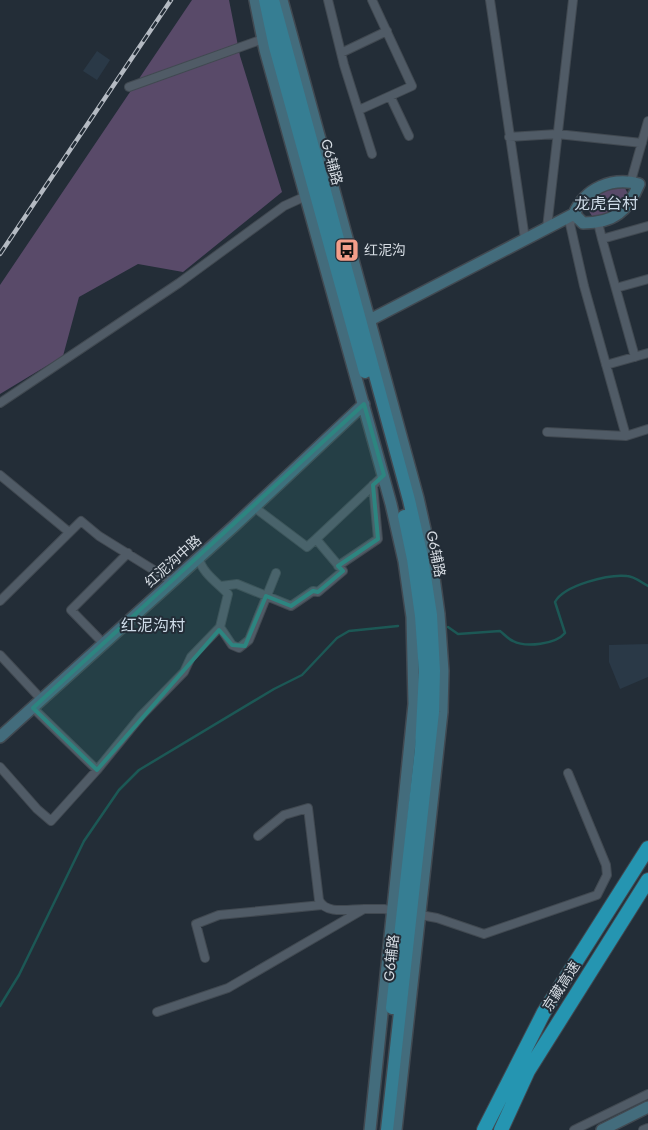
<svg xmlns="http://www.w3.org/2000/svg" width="648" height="1130" font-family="Jost,'Noto Sans SC',sans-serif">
	<rect width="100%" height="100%" fill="#232d37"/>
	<path fill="#2a3947" d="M97,51L110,60L97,80L83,71Z
		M648,644V677L620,689L609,662V645Z"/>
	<path fill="#594a69" d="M192,0H229L240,56L282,192L183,272L138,264L79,297L63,356L0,394V285Z
		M610,186L625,188L629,196L612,214L592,216L587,208L591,198Z"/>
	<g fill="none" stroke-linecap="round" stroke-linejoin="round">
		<path stroke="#1c5855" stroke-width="2.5" d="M448,627L458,634L500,631C504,634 508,639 513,641C526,648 556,644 565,633L555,602C564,585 609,574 627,576C634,576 642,583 648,586
			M0,1006L19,975L84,841L119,790L139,770L274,689L302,675L337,638L349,631L398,626"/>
		<g stroke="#414951" stroke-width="10">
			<path id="street" d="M328,0L344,65L372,154
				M372,0L412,86L390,96
				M490,0L525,239
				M341,53L387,31
				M129,87L263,39
				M359,110L390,96L409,136
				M509,137L557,134L642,143
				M631,181L648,121
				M574,214L570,224L584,286L626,436L648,429
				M598,223L602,239L648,226
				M547,228L573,0
				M602,239L635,357
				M616,288L648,279
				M606,365L648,353
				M0,403L179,283L284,206L306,196
				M547,432L626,436
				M0,475L69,532
				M254,507L307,547L316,539
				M338,566L378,539L373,485
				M221,586L237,584L291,606L313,591L318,592L343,571L316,539L384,475
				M0,601L81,521L99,536L173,582
				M220,627L232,645L239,648L249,640L276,573
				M104,644L71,610L128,553
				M0,655L42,700
				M33,708L97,770L141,716L184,672L191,657L220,627L228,594C219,584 201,572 199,558
				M0,767L37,809L51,821L97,770
				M258,836L284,815L308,808L319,900C326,915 349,909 364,909
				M415,914L437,918L484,934L597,895L607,875L606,865L568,773
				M205,958L196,924L219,915L322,905
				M157,1012L228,988L364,909H384L397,911
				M574,1130L648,1094
				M643,1130L648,1128"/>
		</g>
		<g stroke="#414951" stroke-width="14">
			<path id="secondary" d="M255,0L265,50L391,504L404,561L412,617L414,704L370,1130
				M282,0L418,498L431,556L439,614L443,671L442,712L396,1130
				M364,323L574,214C585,188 612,177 639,184C628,211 614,223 583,223L574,214
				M0,737L234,526L364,404
				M602,1130L648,1107"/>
		</g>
		<g stroke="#414951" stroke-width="15">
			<path id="primary" d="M265,0L275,47L365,372
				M273,0L409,500L422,557L431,615L434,671L433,712L387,1130
				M392,1008L421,749L425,672L421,616L413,559L404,516"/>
		</g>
		<g stroke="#414951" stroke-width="16">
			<path id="highway" d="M484,1130L544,1012L648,848
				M501,1130L528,1071L648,880"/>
		</g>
		<use href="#street" stroke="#505b66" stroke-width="8"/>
		<use href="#secondary" stroke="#436c7c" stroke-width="11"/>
		<use href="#primary" stroke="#367e93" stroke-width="12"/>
		<use href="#highway" stroke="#2595b1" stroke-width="14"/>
		<g stroke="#b4bac2" stroke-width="4.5">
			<path id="rail" d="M0,254L171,0"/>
		</g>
		<use href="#rail" stroke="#232d37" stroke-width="2.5" stroke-dasharray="8" stroke-linecap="butt"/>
	</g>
	<path fill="#2d8580" fill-opacity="0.2" stroke="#2d8580" stroke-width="4" stroke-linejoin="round" d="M364,404L384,475L373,485L378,539L338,566L343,571L318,592L313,591L291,606L266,596L245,646L232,645L219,630L97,770L33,708Z"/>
	<defs>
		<g id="bus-square" transform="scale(1.25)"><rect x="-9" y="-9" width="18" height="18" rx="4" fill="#f49e8a" stroke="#232d37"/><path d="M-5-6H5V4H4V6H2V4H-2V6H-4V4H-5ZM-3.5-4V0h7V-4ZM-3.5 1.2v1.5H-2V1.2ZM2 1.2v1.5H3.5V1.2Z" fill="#111"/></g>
	</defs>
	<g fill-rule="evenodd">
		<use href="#bus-square" x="347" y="250"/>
	</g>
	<g text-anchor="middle" stroke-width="4" stroke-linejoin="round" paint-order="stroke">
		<g font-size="14" fill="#d6dce3" stroke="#232d37">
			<text transform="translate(332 162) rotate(75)" y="5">G6辅路</text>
			<text transform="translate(436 554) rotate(79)" y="5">G6辅路</text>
			<text transform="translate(173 561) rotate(-42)" y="5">红泥沟中路</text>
			<text transform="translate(391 958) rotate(-84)" y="5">G6辅路</text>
			<text transform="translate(561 986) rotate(-57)" y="5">京藏高速</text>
		</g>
		<g font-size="14" fill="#d6dce3" stroke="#232d37" text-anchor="start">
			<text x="364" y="255">红泥沟</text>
		</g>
		<g font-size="16" fill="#cedbe8" stroke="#232d37">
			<text x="606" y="209">龙虎台村</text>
			<text x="153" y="631">红泥沟村</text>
		</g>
	</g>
</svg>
